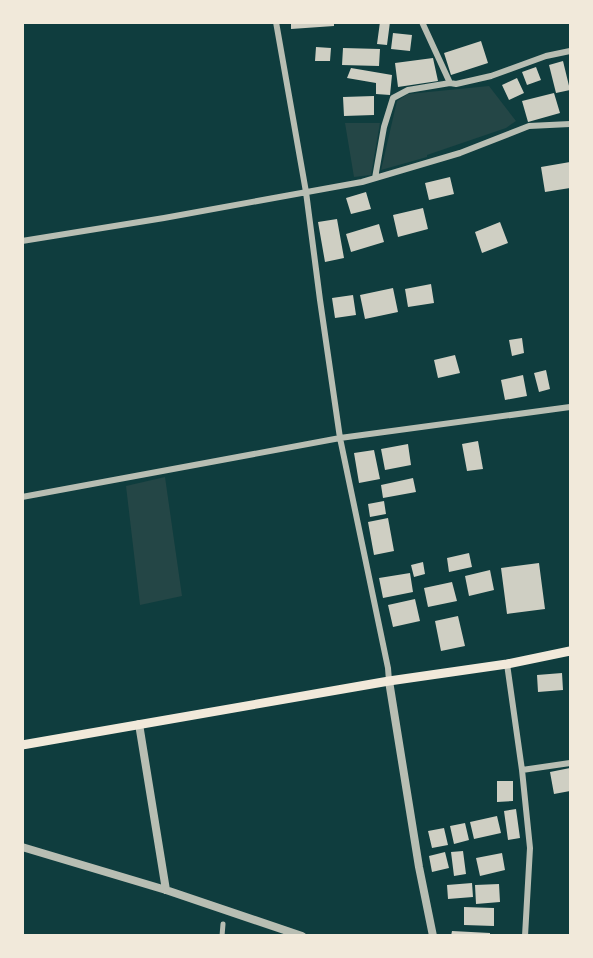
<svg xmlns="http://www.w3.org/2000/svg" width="593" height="958" font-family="'Alegreya Sans',sans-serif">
	<rect width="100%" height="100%" fill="#0f3d3e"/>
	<path fill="#244646" d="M489,86L516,121L506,128L427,155V157L381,170L397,101L408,94Z
		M345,123H380L371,175L354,177Z
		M165,477L182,596L140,605L126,486Z"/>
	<path fill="#cfcfc3" d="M291,22H334V26L291,29Z
		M380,22H390L387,45L377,44Z
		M393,33L412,35L410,51L391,49Z
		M481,41L488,63L451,75L444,53Z
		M316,47L331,48L330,61H315Z
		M343,48L380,49L379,66L342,65Z
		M433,58L438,81L398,87L395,63Z
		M563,61L570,90L556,93L549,65Z
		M536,67L541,80L527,85L522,72Z
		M351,68L392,75L390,95L376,94V83L347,78Z
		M517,78L524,93L509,100L502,85Z
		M554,93L560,113L528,122L522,101Z
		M374,96V115L344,116L343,97Z
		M570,162V188L545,192L541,167Z
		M450,177L454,194L429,200L425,183Z
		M366,192L371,209L351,214L346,198Z
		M423,208L428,229L398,237L393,215Z
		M337,219L344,258L325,262L318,222Z
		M500,222L508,243L482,253L475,232Z
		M379,224L384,242L351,252L346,234Z
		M431,284L434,303L408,307L405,289Z
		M393,288L398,312L365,319L360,295Z
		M353,295L356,315L335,318L332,298Z
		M522,338L524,353L512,356L509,340Z
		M455,355L460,373L438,378L434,360Z
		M546,370L550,389L539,392L534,373Z
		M523,375L527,396L505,400L501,380Z
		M478,441L483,469L467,471L462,444Z
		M408,444L411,465L385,470L381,449Z
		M374,450L380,479L359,483L354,453Z
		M413,478L416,492L383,498L381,485Z
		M384,501L386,514L370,517L368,504Z
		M388,518L394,551L374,555L368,522Z
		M469,553L472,567L449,572L447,558Z
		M423,562L425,574L414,577L411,565Z
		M539,563L545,609L507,614L501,568Z
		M490,570L494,590L469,596L465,576Z
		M410,573L413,592L383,598L379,578Z
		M452,582L457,601L428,607L424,588Z
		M415,599L420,621L393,627L388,605Z
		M458,616L465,646L441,651L435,621Z
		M562,673L563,690L538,692L537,675Z
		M570,768V791L554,794L550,772Z
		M497,781H513V801L497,802Z
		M516,809L520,838L508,840L504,811Z
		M497,816L501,833L474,839L470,822Z
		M465,823L469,840L454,844L450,826Z
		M444,828L448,845L432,848L428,831Z
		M463,851L466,874L454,876L451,852Z
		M445,852L449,868L432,872L429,856Z
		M502,853L505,870L480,876L476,858Z
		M472,883L473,897L448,899L447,885Z
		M499,884L500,902L476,904L475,885Z
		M464,907L494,908V926L464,925Z
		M452,931L490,933V936H451Z"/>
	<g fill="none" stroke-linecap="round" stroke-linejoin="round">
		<path stroke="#b8beb3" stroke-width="5" d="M222,936L223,924"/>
		<path stroke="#b8beb3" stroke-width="6" d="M276,22L306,192L320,300L340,438L388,668L389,681
			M422,22L450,83L456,84L491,76L546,56L570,51
			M375,178L384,127L393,98L408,90L450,83
			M22,241L164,218L362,182L460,153L529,126L570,124
			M22,497L340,438L570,407
			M507,664L522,770L530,848L525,936
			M522,770L570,763"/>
		<path stroke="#b8beb3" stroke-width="8" d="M389,681L419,867L433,936
			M139,724L166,890
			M22,847L166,890L302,936"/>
		<path stroke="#f1e9da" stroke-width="9" d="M22,745L389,681L507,664L570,651"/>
	</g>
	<rect width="593" height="958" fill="none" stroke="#f1e9da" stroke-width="48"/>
</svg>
